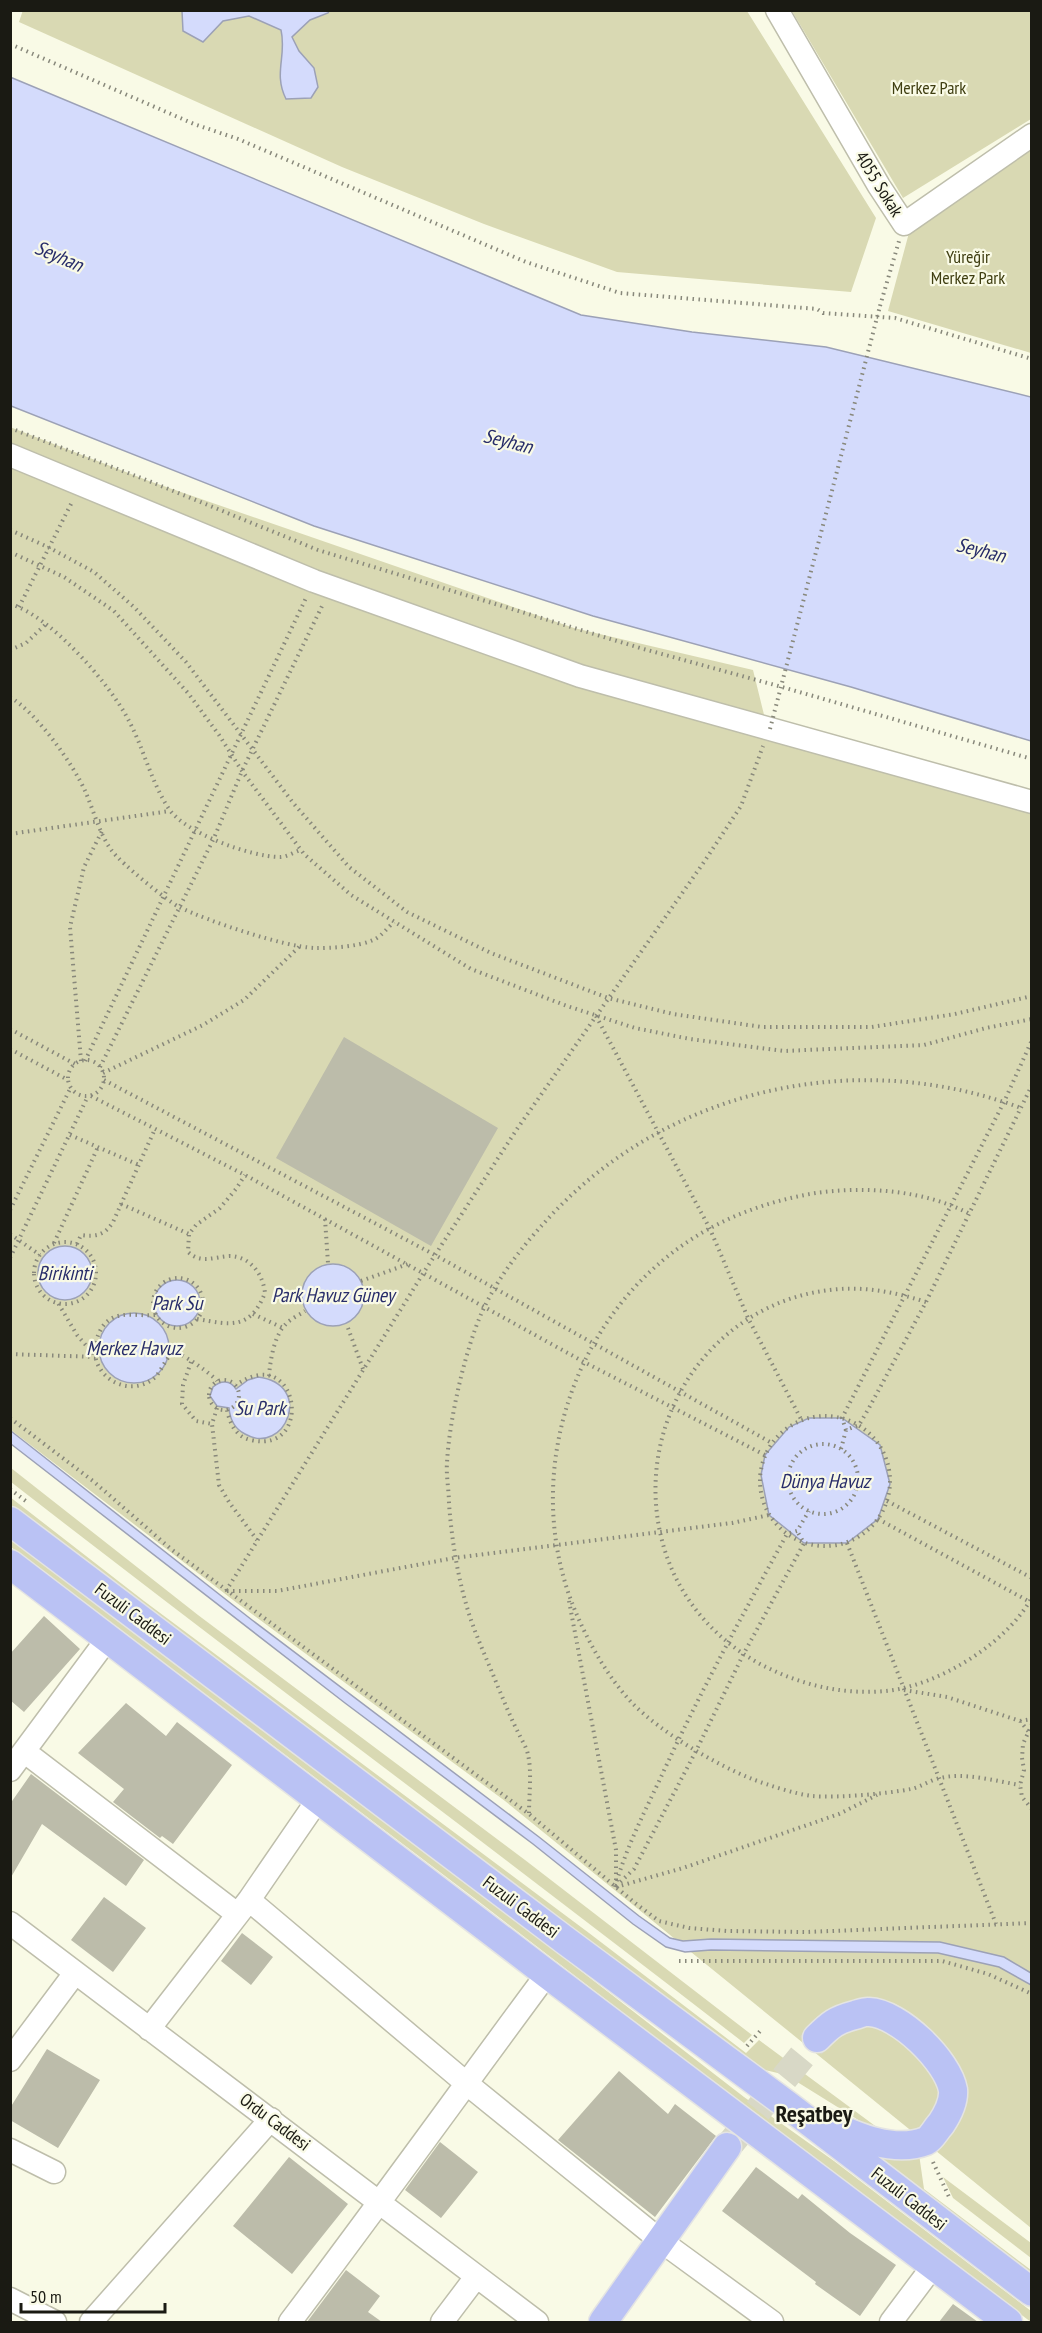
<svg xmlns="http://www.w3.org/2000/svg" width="1042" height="2333" font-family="'PT Sans Narrow',sans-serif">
	<rect width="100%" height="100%" fill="#f9fae6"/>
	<path fill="#d9d9b3" d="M23,10L747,11L876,218L851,292L617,272L484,224L342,167L19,22Z
		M792,11H1031V119L903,198Z
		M1031,147V353L888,311L910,229Z
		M10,427L149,481L574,628L753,670L769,735L1031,807V2228L505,1801L237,1603L11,1430Z
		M11,1468L198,1615L525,1860L752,2035L744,2043C501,1854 254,1671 11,1482Z
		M10,1497L144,1601L589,1933L746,2053L759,2040L882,2131L868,2126L786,2075L765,2070L733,2056L11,1505Z
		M10,1538L484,1896L744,2097L834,2161L1031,2311V2322L740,2103L478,1901L11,1547Z
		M837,2129L919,2154L924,2189L1031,2270V2276Z
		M943,2177L1031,2243V2258L953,2198Z"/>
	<path fill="#d4dbfc" stroke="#9ca1b6" stroke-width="1.5" d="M182,11H329L328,13L310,20L292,37L299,51L314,68L318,87L311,98L286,99C273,73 287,56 281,30L249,16L223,21L203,42L183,31Z
		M10,77L581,315L692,332L826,347L1031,397V741L851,687L593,616L314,526L11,406Z
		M38 1273a27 27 0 1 1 54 0a27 27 0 1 1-54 0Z
		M302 1295a31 31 0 1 1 62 0a31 31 0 1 1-62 0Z
		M154 1303a23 23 0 1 1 46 0a23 23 0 1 1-46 0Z
		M99 1348a35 35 0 1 1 70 0a35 35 0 1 1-70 0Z
		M258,1377C315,1384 285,1457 245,1434C235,1429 230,1419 229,1408L217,1406L210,1396L213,1387C221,1380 230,1380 236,1389L248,1380Z
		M809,1418H842L880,1445L890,1484L878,1519L847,1543H804L769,1515L761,1475L765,1455L789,1427Z
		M11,1431L252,1620L539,1837L639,1916L670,1938L683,1941L711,1939L940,1942L1004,1957L1031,1973V1985L999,1967L938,1953L711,1950L685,1952L666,1947L633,1924L533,1844L345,1703L11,1444Z"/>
	<path fill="#bcbcaa" d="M344,1037L498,1128L431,1246L276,1158Z
		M44,1616L80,1649L24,1712L10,1700V1654Z
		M126,1703L166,1736L177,1722L232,1765L173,1844L162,1836L160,1838L113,1802L124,1789L78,1753Z
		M31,1774L144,1860L126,1886L42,1824L10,1879V1804Z
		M104,1897L146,1928L113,1972L71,1940Z
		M242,1933L273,1957L251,1985L221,1961Z
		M47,2049L100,2080L58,2148L10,2120V2108Z
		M619,2071L668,2114L675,2104L716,2136L655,2217L558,2140Z
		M440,2142L478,2172L441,2218L405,2190Z
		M289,2157L348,2204L292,2274L233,2226Z
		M756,2167L798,2199L802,2194L850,2233L896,2265L860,2316L815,2284L816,2282L722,2211Z
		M346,2270L380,2296L368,2312L382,2322H307Z
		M953,2304L978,2322H939Z"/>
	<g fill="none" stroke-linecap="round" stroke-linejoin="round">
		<path stroke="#d8d8c6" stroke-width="28" stroke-dasharray="28 14" stroke-linecap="butt" d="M731,2143L817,2038"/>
		<g stroke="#bebeab" stroke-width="25">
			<path id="minor" d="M777,10L879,186L904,224L1032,135
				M10,455L314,581L580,676L1032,802
				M25,1752L237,1914
				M10,1770L108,1638
				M249,1900L466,2083L661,2241L772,2322
				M10,1923L537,2322
				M149,2029L249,1900L319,1798
				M10,2060L75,1973
				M10,2150L54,2172
				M10,2299L55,2322
				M91,2322L271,2119
				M290,2322C377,2207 461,2090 547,1974
				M442,2322L476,2277
				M891,2322L933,2266"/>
		</g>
		<g stroke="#e4e4e3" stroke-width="31">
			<path id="major" d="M10,1521L566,1941L790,2107L1032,2292
				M10,1564L547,1974L1008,2322
				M817,2038C831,2024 836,2020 855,2015C859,2014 865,2011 869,2012C899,2013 948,2061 953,2090C954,2102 947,2115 941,2124C936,2129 932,2138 926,2141C893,2154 853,2135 824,2122
				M603,2322L727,2147"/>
		</g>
		<path stroke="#88887b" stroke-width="4" stroke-dasharray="1.5 4.5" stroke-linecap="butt" d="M10,44L194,124L238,139L526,262L620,293L817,309L823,313L895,318L1032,359
			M880,306L899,241
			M10,428L149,481L318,550L640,648L782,687L1032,759
			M10,530L48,547L94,572L134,607L186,662L294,804L349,867L407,912L491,953L608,998L673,1014L762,1027H872L955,1014L1032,996
			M10,552L64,577L114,611L188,693L219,735L242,771L304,854L351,895L471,969L567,1006L635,1028L690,1039L784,1051L924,1045L986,1028L1032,1019
			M10,604C50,615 111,685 129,721C144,749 151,782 169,809C185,833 251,857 280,857C287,857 294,852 301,850
			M19,607L73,500
			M10,650L26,643L45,625
			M10,697C36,712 74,765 86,793C94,812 100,835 112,851C121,863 166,900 179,907C208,921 284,947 315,948C332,948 357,947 373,940C381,937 388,927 394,922
			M10,834L170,811
			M596,1016L710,1229L748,1318L802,1421
			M10,1029L75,1064
			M10,1049L68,1080
			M68 1078a18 18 0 1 1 36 0a18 18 0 1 1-36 0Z
			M81,1061L70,927L84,867L102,831
			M85,1061L306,598
			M100,1067L214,838L242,771L323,604
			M103,1073L203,1025L244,1000L300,946
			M104,1080L435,1255L772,1443
			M91,1096L245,1175L584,1362L765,1455
			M70,1135L139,1165
			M121,1204L189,1234
			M10,1210L71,1087
			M968,1213C923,1190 865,1186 816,1193C773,1200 732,1214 695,1237C573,1313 520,1475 574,1608C588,1642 607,1676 632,1703C662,1733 713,1763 752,1779C768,1785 795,1794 812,1796C838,1798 885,1794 911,1789C921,1787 930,1780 940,1778C965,1772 995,1781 1020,1785
			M325,1219L328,1263
			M10,1234L40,1255
			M34 1273a31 31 0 1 1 62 0a31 31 0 1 1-62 0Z
			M54,1243L98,1147
			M77,1244L81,1235C96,1237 105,1235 113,1222L155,1129
			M10,1258L88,1096
			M153 1303a25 25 0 1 1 50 0a25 25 0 1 1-50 0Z
			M361,1281L408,1264
			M926,1302C898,1293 869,1287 840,1289C708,1298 625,1431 666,1554C682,1602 717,1641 762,1665C801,1685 842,1695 886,1691C937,1686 1007,1644 1032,1597
			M253,1314L283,1328
			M155,1315C132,1317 108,1306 97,1338C94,1347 94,1357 98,1365C108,1386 135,1393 153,1379C161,1374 167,1352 176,1353C182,1353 214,1376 217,1381
			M197,1319C231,1325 250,1330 265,1293C263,1274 250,1256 229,1256C214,1257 201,1264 188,1252L189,1234L196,1225L220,1208L236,1189L245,1175
			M348,1328L363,1369
			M10,1354L96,1357L77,1335L58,1303
			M191,1362L183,1385L182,1404L196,1421L212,1424
			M269,1376C270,1362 274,1336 285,1325C290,1319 299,1315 305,1311
			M209 1395a15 15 0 1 1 30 0a15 15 0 1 1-30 0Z
			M217,1408L212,1424L219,1485L229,1502L257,1540
			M227,1410C230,1424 236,1437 251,1440C315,1455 299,1341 236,1385
			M760 1481a65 65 0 1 1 130 0a65 65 0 1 1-130 0Z
			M10,1418L93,1481L171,1549L529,1814L635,1903L659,1921L689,1928L727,1931L806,1932L1032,1923
			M846,1430L842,1418L1004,1102L1032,1040
			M788 1479a35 35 0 1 1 70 0a35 35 0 1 1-70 0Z
			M841,1449L846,1430L859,1425L869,1408L926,1302L1032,1085
			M10,1489L27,1502
			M887,1501L1032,1578
			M878,1519L1032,1603
			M847,1543L996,1924
			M226,1591L424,1272L517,1129L704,862L741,806L763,746
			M227,1591H277L454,1558L732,1523L769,1515
			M569,1601L616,1850V1880
			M904,1690L947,1697L1020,1721L1029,1732
			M1020,1721L1032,1719
			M1032,1724L1023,1744L1022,1758L1024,1770L1020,1785L1022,1797L1032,1809
			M529,1813C529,1796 532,1771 528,1755C527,1748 522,1741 519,1734C511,1719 505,1703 498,1687C489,1664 478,1641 470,1617C458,1580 452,1542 449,1504C449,1490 446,1476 447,1463C449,1421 465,1350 482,1312C497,1279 521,1248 545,1222C664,1089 855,1046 1021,1108
			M616,1886L634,1869L696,1751L743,1655L804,1543L797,1531
			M615,1887C626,1848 644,1813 661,1777C699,1694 743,1614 787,1534L797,1531L809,1511
			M616,1887L683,1868L839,1814L877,1795
			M679,1961H942L988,1974L1032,1994
			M747,2046L761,2030
			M933,2162L950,2199"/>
		<use href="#minor" stroke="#fff" stroke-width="22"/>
		<use href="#major" stroke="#bac2f4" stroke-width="28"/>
		<path stroke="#88887b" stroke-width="4" stroke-dasharray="1.5 4.5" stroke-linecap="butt" d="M770,729L880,306"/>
	</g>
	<g text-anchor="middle" stroke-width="4.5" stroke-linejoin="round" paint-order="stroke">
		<g font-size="18" fill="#3f3e11" stroke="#f9fae6">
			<text x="929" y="94">Merkez Park</text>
			<text x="968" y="263">Yüreğir<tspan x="968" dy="21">Merkez Park</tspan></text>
		</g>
		<g font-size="18" fill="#1a1a13" stroke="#f9fae6">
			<text transform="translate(879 184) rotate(58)" y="6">4055 Sokak</text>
			<text transform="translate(133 1614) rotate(37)" y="6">Fuzuli Caddesi</text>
			<text transform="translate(521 1907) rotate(37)" y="6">Fuzuli Caddesi</text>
			<text transform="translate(275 2122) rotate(37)" y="6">Ordu Caddesi</text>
			<text transform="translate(909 2199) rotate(38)" y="6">Fuzuli Caddesi</text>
		</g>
		<g font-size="20" font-style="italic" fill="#282d6a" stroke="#f9fae6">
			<text transform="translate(59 256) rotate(23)" y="7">Seyhan</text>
			<text transform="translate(508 441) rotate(14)" y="7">Seyhan</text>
			<text transform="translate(981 550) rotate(14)" y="7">Seyhan</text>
			<text x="65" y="1280">Birikinti</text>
			<text x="333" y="1302">Park Havuz Güney</text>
			<text x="177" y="1310">Park Su</text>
			<text x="134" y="1355">Merkez Havuz</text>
			<text x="260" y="1415">Su Park</text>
			<text x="825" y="1488">Dünya Havuz</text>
		</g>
		<g font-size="24" font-weight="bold" fill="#1a1a13" stroke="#f9fae6">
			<text x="814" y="2122">Reşatbey</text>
		</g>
	</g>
	<rect width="1042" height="2333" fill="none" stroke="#1a1a13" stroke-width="24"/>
	<path d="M21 2303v9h144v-9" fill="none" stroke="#1a1a13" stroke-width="3"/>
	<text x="30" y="2303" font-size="18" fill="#1a1a13" stroke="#f9fae6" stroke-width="4.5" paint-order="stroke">50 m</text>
</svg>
